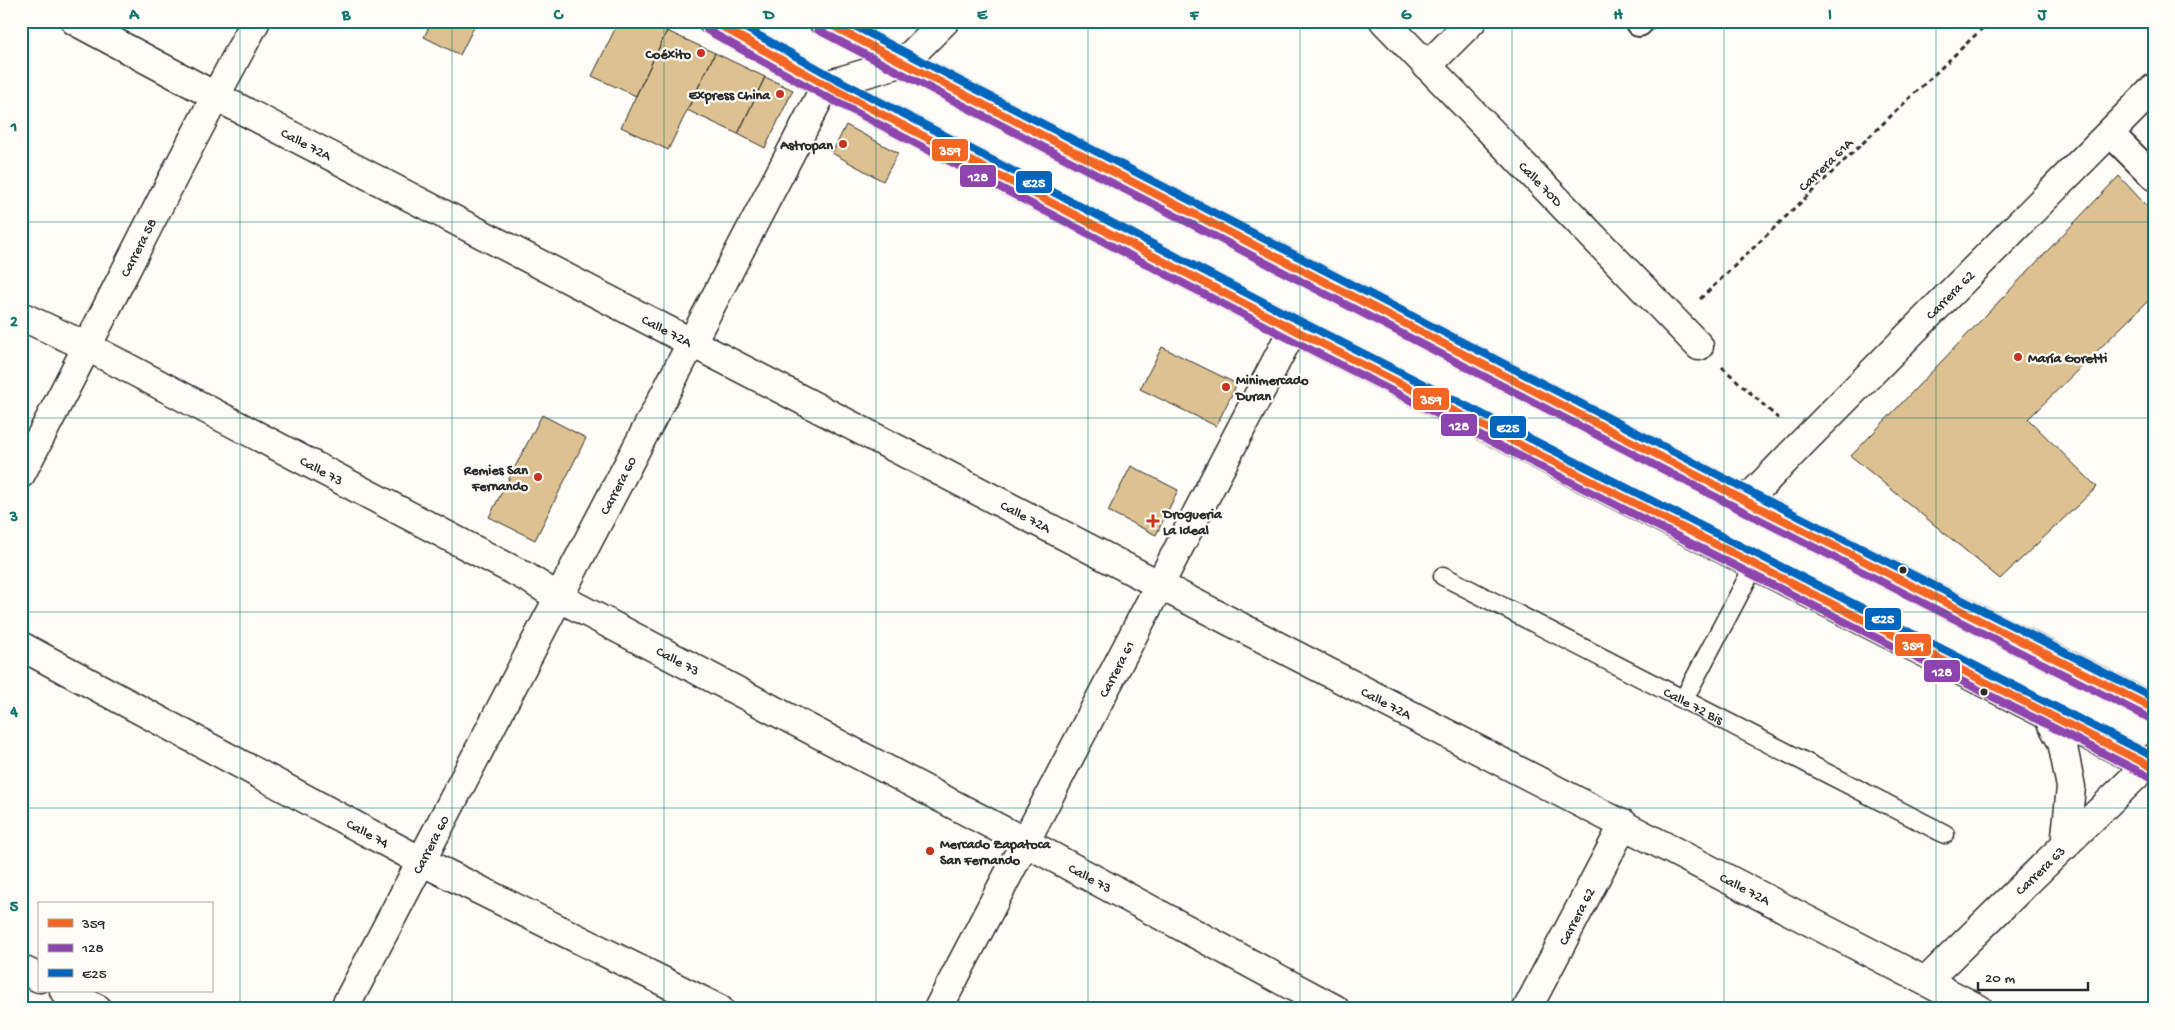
<svg xmlns="http://www.w3.org/2000/svg" width="2175" height="1030" font-family="'Gochi Hand',sans-serif">
	<rect width="100%" height="100%" fill="#fdfcf7"/>
	<filter id="ink" filterUnits="userSpaceOnUse"><feTurbulence type="fractalNoise" baseFrequency=".02" numOctaves="2"/><feDisplacementMap in="SourceGraphic" scale="10" xChannelSelector="R" yChannelSelector="G"/><feConvolveMatrix kernelMatrix="1 2 1 2 8 2 1 2 1" color-interpolation-filters="sRGB"/></filter>
	<g filter="url(#ink)">
		<path fill="#ddc191" stroke="#2b2b2b" d="M432,21H477L460,55L424,37Z
			M619,21H647L667,31L636,96L592,76Z
			M667,31L715,53L668,150L621,127Z
			M715,53L765,77L738,134L687,110Z
			M765,77L793,90L765,148L738,134Z
			M846,125L898,153L883,181L832,153Z
			M2119,176L2154,214V295L2028,419L2097,487L2000,579L1851,456Z
			M1162,347L1237,384L1216,426L1140,389Z
			M542,415L586,438L535,540L489,517Z
			M1131,466L1178,490L1156,535L1108,511Z"/>
		<g fill="none" stroke-linecap="round" stroke-linejoin="round">
			<g stroke="#2b2b2b" stroke-width="21">
				<g id="service">
					<path id="s1" d="M1443,576L1945,834"/>
					<path d="M1684,699L1754,566"/>
				</g>
			</g>
			<g stroke="#2b2b2b" stroke-width="30">
				<path id="pedestrian" d="M1639,23L1641,21
					M2110,133L2154,177"/>
			</g>
			<g stroke="#2b2b2b" stroke-width="31">
				<g id="minor">
					<path id="s2" d="M75,21L215,96L1979,1009"/>
					<path id="s3" d="M1384,21L1699,346"/>
					<path d="M1427,66L1472,21"/>
					<path id="s4" d="M21,316L88,347L528,578L558,597L1025,842L1335,1009"/>
					<path id="s5" d="M21,474C101,323 174,170 256,21"/>
					<path id="s6" d="M1746,501L1803,442L2154,88"/>
					<path id="s7" d="M21,646L421,861L719,1009"/>
					<path d="M21,969L39,978"/>
					<path id="s8" d="M1926,981L2154,758"/>
					<path d="M64,991L98,1009"/>
					<path id="s9" d="M938,1009L1293,329"/>
					<path id="s10" d="M1527,1009L1624,824"/>
				</g>
			</g>
			<g stroke="#2b2b2b" stroke-width="31">
				<g id="tertiary">
					<path id="s11" d="M344,1009L826,85L904,62L945,21"/>
				</g>
			</g>
			<g stroke="#2b2b2b" stroke-width="31">
				<path id="secondary" d="M712,21L826,85L1293,329L2047,715L2154,768
					M823,21L1746,501L2154,709
					M2047,715L2062,742L2071,787L2065,846"/>
			</g>
			<path stroke="#2b2b2b" stroke-width="3" stroke-dasharray="5 4" stroke-linecap="butt" d="M1700,299L1990,21
				M1722,367L1780,420"/>
			<use href="#service" stroke="#fdfcf7" stroke-width="18"/>
			<use href="#pedestrian" stroke="#fdfcf7" stroke-width="26"/>
			<use href="#minor" stroke="#fdfcf7" stroke-width="28"/>
			<use href="#tertiary" stroke="#fdfcf7" stroke-width="28"/>
			<use href="#secondary" stroke="#fdfcf7" stroke-width="28"/>
			<g stroke="#fdfcf7" stroke-width="11">
				<path id="bus-1" d="M712,21L826,85L1293,329L2154,768
					M823,21L1746,501L2154,709"/>
			</g>
			<g stroke="#fdfcf7" stroke-width="11">
				<path id="bus-2" d="M707,30L821,94L1288,338L2150,777
					M818,30L1741,510L2149,718"/>
			</g>
			<g stroke="#fdfcf7" stroke-width="11">
				<path id="bus-3" d="M733,21L831,76L1298,320L2154,757
					M845,21L1751,492L2154,698"/>
			</g>
			<use href="#bus-1" stroke="#f26522" stroke-width="8"/>
			<use href="#bus-2" stroke="#8e44ad" stroke-width="8"/>
			<use href="#bus-3" stroke="#0065bd" stroke-width="8"/>
		</g>
	</g>
	<path fill="none" stroke="#0f766e" stroke-width="1" stroke-opacity="0.55" d="M240,21V1009M452,21V1009M664,21V1009M876,21V1009M1088,21V1009M1300,21V1009M1512,21V1009M1724,21V1009M1936,21V1009M21,222H2154M21,418H2154M21,612H2154M21,808H2154"/>
	<g fill="#c8321e" stroke="#fdfcf7" stroke-width="2">
		<circle cx="701" cy="53" r="5"/>
		<circle cx="780" cy="94" r="5"/>
		<circle cx="843" cy="144" r="5"/>
		<circle cx="2018" cy="357" r="5"/>
		<circle cx="1226" cy="387" r="5"/>
		<circle cx="538" cy="477" r="5"/>
		<path d="M1150.5 513.5h5v5h5v5h-5v5h-5v-5h-5v-5h5z"/>
		<circle cx="930" cy="851" r="5"/>
	</g>
	<g fill="#2b2b2b" stroke="#fdfcf7" stroke-width="2">
		<circle cx="1903" cy="570" r="4.5"/>
		<circle cx="1984" cy="692" r="4.5"/>
	</g>
	<g text-anchor="middle" stroke-width="4.5" stroke-linejoin="round" paint-order="stroke">
		<g font-size="14" font-weight="bold" fill="#2b2b2b" stroke="#fdfcf7" text-anchor="end">
			<text x="691" y="58">Coéxito</text>
			<text x="770" y="99">Express China</text>
			<text x="833" y="149">Astropan</text>
			<text x="2028" y="362" text-anchor="start">María Goretti</text>
			<text x="1236" y="384" text-anchor="start">Minimercado<tspan x="1236" dy="16">Duran</tspan></text>
			<text x="528" y="474">Remies San<tspan x="528" dy="16">Fernando</tspan></text>
			<text x="1163" y="518" text-anchor="start">Drogueria<tspan x="1163" dy="16">La Ideal</tspan></text>
			<text x="940" y="848" text-anchor="start">Mercado Zapatoca<tspan x="940" dy="16">San Fernando</tspan></text>
		</g>
		<g font-size="14" fill="#2b2b2b" stroke="#fdfcf7">
			<text dy="5" stroke="none"><textPath href="#s2" startOffset="262">Calle 72A</textPath></text>
			<text transform="translate(1825 164) rotate(-44)" y="5">Carrera 61A</text>
			<text dy="5" stroke="none"><textPath href="#s3" startOffset="226">Calle 70D</textPath></text>
			<text dy="5" stroke="none"><textPath href="#s5" startOffset="255">Carrera 58</textPath></text>
			<text dy="5" stroke="none"><textPath href="#s6" startOffset="290">Carrera 62</textPath></text>
			<text dy="5" stroke="none"><textPath href="#s2" startOffset="668">Calle 72A</textPath></text>
			<text dy="5" stroke="none"><textPath href="#s4" startOffset="338">Calle 73</textPath></text>
			<text dy="5" stroke="none"><textPath href="#s11" startOffset="591">Carrera 60</textPath></text>
			<text dy="5" stroke="none"><textPath href="#s2" startOffset="1072">Calle 72A</textPath></text>
			<text dy="5" stroke="none"><textPath href="#s4" startOffset="742">Calle 73</textPath></text>
			<text dy="5" stroke="none"><textPath href="#s9" startOffset="384">Carrera 61</textPath></text>
			<text dy="5" stroke="none"><textPath href="#s2" startOffset="1478">Calle 72A</textPath></text>
			<text dy="5" stroke="none"><textPath href="#s1" startOffset="282">Calle 72 Bis</textPath></text>
			<text dy="5" stroke="none"><textPath href="#s7" startOffset="394">Calle 74</textPath></text>
			<text dy="5" stroke="none"><textPath href="#s11" startOffset="186">Carrera 60</textPath></text>
			<text dy="5" stroke="none"><textPath href="#s8" startOffset="159">Carrera 63</textPath></text>
			<text dy="5" stroke="none"><textPath href="#s4" startOffset="1208">Calle 73</textPath></text>
			<text dy="5" stroke="none"><textPath href="#s2" startOffset="1882">Calle 72A</textPath></text>
			<text dy="5" stroke="none"><textPath href="#s10" startOffset="105">Carrera 62</textPath></text>
		</g>
	</g>
	<g stroke="#fdfcf7" stroke-width="2">
		<rect x="931" y="138" width="38" height="24" rx="5" fill="#f26522"/>
		<rect x="959" y="164" width="38" height="24" rx="5" fill="#8e44ad"/>
		<rect x="1015" y="170" width="38" height="24" rx="5" fill="#0065bd"/>
		<rect x="1412" y="387" width="38" height="24" rx="5" fill="#f26522"/>
		<rect x="1440" y="413" width="38" height="24" rx="5" fill="#8e44ad"/>
		<rect x="1489" y="415" width="38" height="24" rx="5" fill="#0065bd"/>
		<rect x="1864" y="607" width="38" height="24" rx="5" fill="#0065bd"/>
		<rect x="1894" y="633" width="38" height="24" rx="5" fill="#f26522"/>
		<rect x="1923" y="659" width="38" height="24" rx="5" fill="#8e44ad"/>
	</g>
	<g font-size="14" text-anchor="middle" font-weight="bold" fill="#fff">
		<text x="950" y="155">359</text>
		<text x="978" y="181">128</text>
		<text x="1034" y="187">E25</text>
		<text x="1431" y="404">359</text>
		<text x="1459" y="430">128</text>
		<text x="1508" y="432">E25</text>
		<text x="1883" y="623">E25</text>
		<text x="1913" y="650">359</text>
		<text x="1942" y="676">128</text>
	</g>
	<rect width="2175" height="1030" fill="none" stroke="#fdfcf7" stroke-width="55"/>
	<rect x="38" y="902" width="175" height="90" fill="#fdfcf7" stroke="#a9a8a5"/>
	<rect x="48" y="919" width="25" height="8" fill="#f26522" stroke="#a9a8a5"/>
	<text x="82" y="928" font-size="15" fill="#2b2b2b">359</text>
	<rect x="48" y="944" width="25" height="8" fill="#8e44ad" stroke="#a9a8a5"/>
	<text x="82" y="952" font-size="15" fill="#2b2b2b">128</text>
	<rect x="48" y="969" width="25" height="8" fill="#0065bd" stroke="#a9a8a5"/>
	<text x="82" y="978" font-size="15" fill="#2b2b2b">E25</text>
	<path d="M1978 982v8h110v-8" fill="none" stroke="#2b2b2b" stroke-width="2.5"/>
	<text x="1985" y="982" font-size="15" fill="#2b2b2b" stroke="#fdfcf7" stroke-width="4" paint-order="stroke">20 m</text>
	<rect x="28" y="28" width="2120" height="974" fill="none" stroke="#0f766e" stroke-width="2"/>
	<g font-size="16" text-anchor="middle" font-weight="bold" fill="#0f766e">
		<text x="134" y="19">A</text>
		<text x="346" y="19">B</text>
		<text x="558" y="19">C</text>
		<text x="769" y="19">D</text>
		<text x="982" y="19">E</text>
		<text x="1194" y="19">F</text>
		<text x="1406" y="19">G</text>
		<text x="1618" y="19">H</text>
		<text x="1830" y="19">I</text>
		<text x="2042" y="19">J</text>
		<text x="14" y="131">1</text>
		<text x="14" y="326">2</text>
		<text x="14" y="521">3</text>
		<text x="14" y="716">4</text>
		<text x="14" y="911">5</text>
	</g>
</svg>
